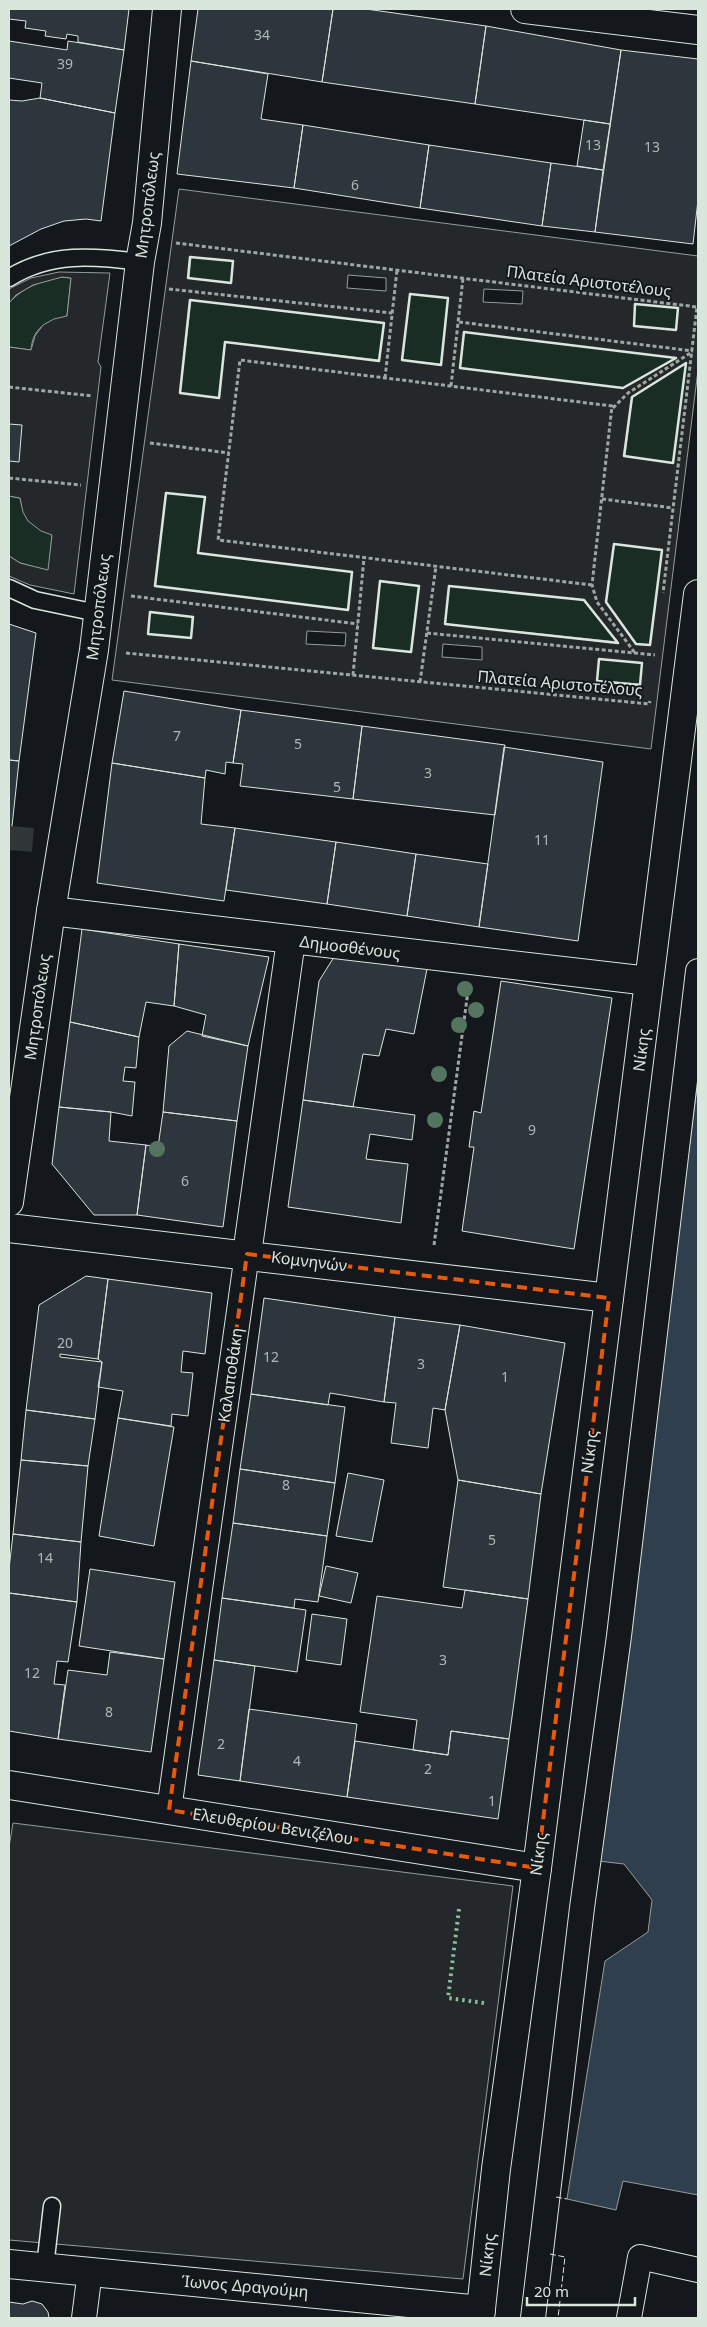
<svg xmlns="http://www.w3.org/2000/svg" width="707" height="2327" font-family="'Noto Sans',sans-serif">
	<rect width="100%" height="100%" fill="#14181c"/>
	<path fill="#1a2d24" stroke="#939e99" d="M190,257L233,261L231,283L188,278Z
		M62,277L71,278L67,316C46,323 33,326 31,350L9,347V303C23,287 41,281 62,277Z
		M410,294L448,298L441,365L402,360Z
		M190,300L384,323L379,361L225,342L219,398L180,393Z
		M635,304L678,308L676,330L634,326Z
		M464,332L676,358L623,388L460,368Z
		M686,363L673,463L624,456L632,397Z
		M166,493L205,497L198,553L352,572L348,610L155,586Z
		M9,496L20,498C23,514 35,530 52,534L49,571L20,563L9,556Z
		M614,544L662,550L650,645L636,644L606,602Z
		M380,581L419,586L411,652L373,648Z
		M449,586L584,600L618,643L445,624Z
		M150,612L193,617L191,638L148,634Z
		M599,659L642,663L640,685L597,681Z"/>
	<path fill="#24282b" stroke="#939e99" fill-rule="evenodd" d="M179,189L698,256V370L651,749L112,680ZM191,257L233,261L231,283L189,278ZM348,275L386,278V291L347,288ZM484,289L523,291L522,304L483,302ZM410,294L448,298L441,364L402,360ZM191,300L384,323L379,360L225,342L219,398L180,393ZM635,304L678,308L676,330L634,326ZM464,333V332L675,358L623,388L460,368ZM686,363L673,463L625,456L632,397ZM166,493L205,497L198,553L352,572L348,610L155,586ZM614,544L662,550L650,645L636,644L606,602ZM380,582L419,586L411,652L373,648ZM449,586L583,600L618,642L445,624ZM150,612L192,617L191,638L148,634ZM307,631L346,633L345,646L306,644ZM443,644L482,647V660L442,657ZM599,659L642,663L640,684L597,681Z
		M59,272L110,273L98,362L101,367L74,594L30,585L9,576V556L20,563L48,570L52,535L41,531L28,521L23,512L20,498L9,496V347L31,350L35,336L43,325L54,319L67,316L71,278L62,277L33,285L16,295L9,303V289L31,278Z
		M13,1823L513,1886L463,2279L9,2240V1847Z"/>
	<path fill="#2f3f4d" stroke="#939e99" d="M698,1079V2195L623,2181L616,2210L567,2199L605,1961L648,1932L652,1900L624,1864L598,1861Z"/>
	<path fill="#2c363c" stroke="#d8e6dc" d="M9,9H129L124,50L78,42V36L67,34L66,39L45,36L46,31L25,28L26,21L9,19Z
		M198,9H333L322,82L191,61Z
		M333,9H366L486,26L475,104L322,82Z
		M486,26L621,50L610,124L475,104Z
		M9,41L67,50L68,41L124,50L115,113L40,98L42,83L9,78Z
		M621,50L698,59V200L693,244L595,232Z
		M191,61L268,74L261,119L303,125L294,188L177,174Z
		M40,98L115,113L101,221L86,219L64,221L41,229L9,246V100L22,101Z
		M584,120L610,124L603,170L577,166Z
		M303,125L429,145L420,208L294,188Z
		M429,145L551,163L542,226L420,208Z
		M551,163L603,170L595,232L542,226Z
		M9,424L22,425L19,462L9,461Z
		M9,624L36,633L19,761L9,760Z
		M124,691L241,710L233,763L226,762L225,774L206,770L205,778L112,763Z
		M241,710L362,726L353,799L240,786L243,764L233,763Z
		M362,726L505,745L495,815L353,799Z
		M504,747L603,762L578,941L479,927Z
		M9,760L19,761L9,854Z
		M112,763L205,778L201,824L235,828L224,901L97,883Z
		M235,828L336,842L327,904L226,890Z
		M336,842L416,854L407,916L327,904Z
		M416,854L488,864L479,927L407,916Z
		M82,929L179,944L174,1006L146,1002L139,1037L70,1022Z
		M179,944L269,957L248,1046L202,1036L206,1015L174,1006Z
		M334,957L428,964L414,1034L386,1029L379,1056L363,1054L353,1107L303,1100L319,981Z
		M501,981L612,998L574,1249L462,1231L474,1147H469L474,1111L481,1113Z
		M70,1022L139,1037L136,1068L125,1067L123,1081L135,1082L132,1116L111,1112L59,1107Z
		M187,1031L248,1046L237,1121L163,1112L169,1046Z
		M303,1100L415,1115L412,1140L370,1134L366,1159L408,1164L401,1223L288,1207Z
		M59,1107L111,1112L109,1141L146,1145L137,1215H94L52,1164Z
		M163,1112L237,1121L223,1227L137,1215L146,1145L158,1147Z
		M86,1276L108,1279L98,1359L60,1354V1357L102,1362L95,1419L26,1410L39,1305Z
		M108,1279L212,1293L205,1354L183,1351L181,1372L193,1373L188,1416L172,1414L171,1426L118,1418L123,1391L98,1387L102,1362L98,1359Z
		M264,1298L395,1317L384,1402L330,1393L328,1405L251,1394Z
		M395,1317L460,1325L445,1410L433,1408L428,1448L391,1443L396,1403L384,1402Z
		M460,1325L565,1343L541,1494L458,1480L445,1410Z
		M251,1394L345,1407L335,1483L240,1469Z
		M26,1410L95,1419L88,1466L21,1460Z
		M118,1418L174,1427L154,1546L99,1536Z
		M21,1460L88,1466L81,1542L13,1534Z
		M240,1469L335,1483L327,1536L233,1523Z
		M348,1473L384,1480L372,1542L336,1536Z
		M458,1480L541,1494L528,1599L443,1587Z
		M233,1523L327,1536L318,1602L295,1599L294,1608L222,1598Z
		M13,1534L81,1542L77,1602L9,1593V1569Z
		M326,1566L358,1573L351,1603L319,1596Z
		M90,1569L175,1582L164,1659L79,1646Z
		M465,1590L528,1599L509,1739L451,1731L448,1755L413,1750L417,1720L360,1712L377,1596L462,1608Z
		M9,1593L77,1602L68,1662L57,1661L54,1684L65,1685L58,1739L9,1731Z
		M222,1598L306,1610L297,1672L214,1660Z
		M312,1614L347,1619L341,1665L306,1660Z
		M110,1652L164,1659L151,1752L58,1739L68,1670L107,1675Z
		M214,1660L255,1666L240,1781L198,1775Z
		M249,1709L357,1724L347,1797L240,1781Z
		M451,1731L509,1739L498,1819L347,1797L355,1741L448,1755Z
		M32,2301L42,2304L48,2312L49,2318H9V2302L23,2304Z"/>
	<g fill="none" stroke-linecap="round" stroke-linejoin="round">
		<path stroke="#313739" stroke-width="24" stroke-dasharray="24 12" stroke-linecap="butt" d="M9,838L35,840"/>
		<g stroke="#d8e6dc" stroke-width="19">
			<path id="service" d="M9,278C50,252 94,256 140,262
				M9,588L35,600L97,613
				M45,2267L52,2206"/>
		</g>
		<g stroke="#d8e6dc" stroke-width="26">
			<path id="pedestrian" d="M169,1810L247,1254
				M84,2318L90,2271
				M533,2318L582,1908L619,1636L698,971
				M629,2318L640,2257L698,2270"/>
		</g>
		<g stroke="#d8e6dc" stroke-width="30">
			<path id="minor" d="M525,9L698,30
				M51,911L649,981
				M9,1228L609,1298
				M247,1254L291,940"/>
		</g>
		<g stroke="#d8e6dc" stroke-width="30">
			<path id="secondary" d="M9,1202L51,911L94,650L140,262L147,223L167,9
				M9,1785L537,1868
				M9,2264L481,2310"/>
		</g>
		<g stroke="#d8e6dc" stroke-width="30">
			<path id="primary" d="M480,2318L496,2169L537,1868L698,594"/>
		</g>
		<path stroke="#9da8a2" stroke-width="3" stroke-dasharray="4 2.5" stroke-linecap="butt" d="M176,243L697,307L663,593
			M169,289L392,313
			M459,322L693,351
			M385,378L397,270
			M451,386L463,278
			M9,387L93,396
			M613,408L628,393L692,352
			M150,443L229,453
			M9,478L81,485
			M602,499L673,508
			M592,585L218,540L240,360L612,406L592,585L597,602L635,653
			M131,596L358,624
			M427,633L655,655
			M126,653L649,704L650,701
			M353,675L364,558
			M420,682L436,566
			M434,1245L468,991"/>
		<use href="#service" stroke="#14181c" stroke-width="16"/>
		<use href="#pedestrian" stroke="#14181c" stroke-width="24"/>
		<use href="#minor" stroke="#14181c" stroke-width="28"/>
		<use href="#secondary" stroke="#14181c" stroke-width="28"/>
		<use href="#primary" stroke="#14181c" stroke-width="28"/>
		<path stroke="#8ac095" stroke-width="4" stroke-dasharray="2.5 4" stroke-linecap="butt" d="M459,1909L448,1998L484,2003"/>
		<path stroke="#d8e6dc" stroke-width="1" stroke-dasharray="6 2.5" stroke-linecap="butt" d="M556,2197L567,2199
			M550,2254L565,2257L558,2318"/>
		<path stroke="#d8e6dc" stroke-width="2.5" d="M190,257L233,261L231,283L188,278Z
			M410,294L448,298L441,365L402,360Z
			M190,300L384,323L379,361L225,342L219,398L180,393Z
			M635,304L678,308L676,330L634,326Z
			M464,332L676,358L623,388L460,368Z
			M686,363L673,463L624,456L632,397Z
			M166,493L205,497L198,553L352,572L348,610L155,586Z
			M614,544L662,550L650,645L636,644L606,602Z
			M380,581L419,586L411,652L373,648Z
			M449,586L584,600L618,643L445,624Z
			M150,612L193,617L191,638L148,634Z
			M599,659L642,663L640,685L597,681Z"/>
	</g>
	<g fill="#55745f">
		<circle cx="465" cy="989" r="8"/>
		<circle cx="476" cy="1010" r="8"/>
		<circle cx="459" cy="1025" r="8"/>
		<circle cx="439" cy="1074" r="8"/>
		<circle cx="435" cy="1120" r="8"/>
		<circle cx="157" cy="1149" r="8"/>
	</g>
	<path fill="none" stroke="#e8590c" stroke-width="4" stroke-dasharray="10 6" stroke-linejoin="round" d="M247,1254L609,1298L537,1868L169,1810Z"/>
	<g text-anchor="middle" stroke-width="4" stroke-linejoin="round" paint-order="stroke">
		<g font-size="14" fill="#adbab4">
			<text x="262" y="40">34</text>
			<text x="65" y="69">39</text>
			<text x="593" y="150">13</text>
			<text x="652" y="152">13</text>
			<text x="355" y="190">6</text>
			<text x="177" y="741">7</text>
			<text x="298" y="749">5</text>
			<text x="428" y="778">3</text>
			<text x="337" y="792">5</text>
			<text x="542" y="845">11</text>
			<text x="532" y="1135">9</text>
			<text x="185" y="1186">6</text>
			<text x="65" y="1348">20</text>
			<text x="271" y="1362">12</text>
			<text x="421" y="1369">3</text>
			<text x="505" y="1382">1</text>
			<text x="286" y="1490">8</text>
			<text x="492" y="1545">5</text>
			<text x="45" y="1563">14</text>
			<text x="443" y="1665">3</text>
			<text x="32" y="1678">12</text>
			<text x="109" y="1717">8</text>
			<text x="221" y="1749">2</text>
			<text x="297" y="1766">4</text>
			<text x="428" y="1774">2</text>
			<text x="492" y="1806">1</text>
		</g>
		<g font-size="16" fill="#d8e6dc" stroke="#14181c">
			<text transform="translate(147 205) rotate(-83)" y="6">Μητροπόλεως</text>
			<text transform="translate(589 281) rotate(7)" y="6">Πλατεία Αριστοτέλους</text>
			<text transform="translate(98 607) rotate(-83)" y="6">Μητροπόλεως</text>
			<text transform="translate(560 683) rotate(5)" y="6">Πλατεία Αριστοτέλους</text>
			<text transform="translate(350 947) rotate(7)" y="6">Δημοσθένους</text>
			<text transform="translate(37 1007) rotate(-82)" y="6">Μητροπόλεως</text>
			<text transform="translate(641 1050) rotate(-83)" y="6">Νίκης</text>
			<text transform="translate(309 1261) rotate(7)" y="6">Κομνηνών</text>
			<text transform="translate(230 1375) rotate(-82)" y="6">Καλαποθάκη</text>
			<text transform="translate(589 1452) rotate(-83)" y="6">Νίκης</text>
			<text transform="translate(273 1826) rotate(9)" y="6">Ελευθερίου Βενιζέλου</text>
			<text transform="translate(538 1854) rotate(-83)" y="6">Νίκης</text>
			<text transform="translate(487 2255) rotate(-84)" y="6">Νίκης</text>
			<text transform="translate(245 2286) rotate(5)" y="6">Ίωνος Δραγούμη</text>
		</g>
	</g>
	<rect width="707" height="2327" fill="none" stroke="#d8e6dc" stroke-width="20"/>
	<path d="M527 2297v8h108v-8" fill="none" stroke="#d8e6dc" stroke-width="2.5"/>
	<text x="534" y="2297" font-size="15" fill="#d8e6dc" stroke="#14181c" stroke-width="4" paint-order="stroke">20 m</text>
</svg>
